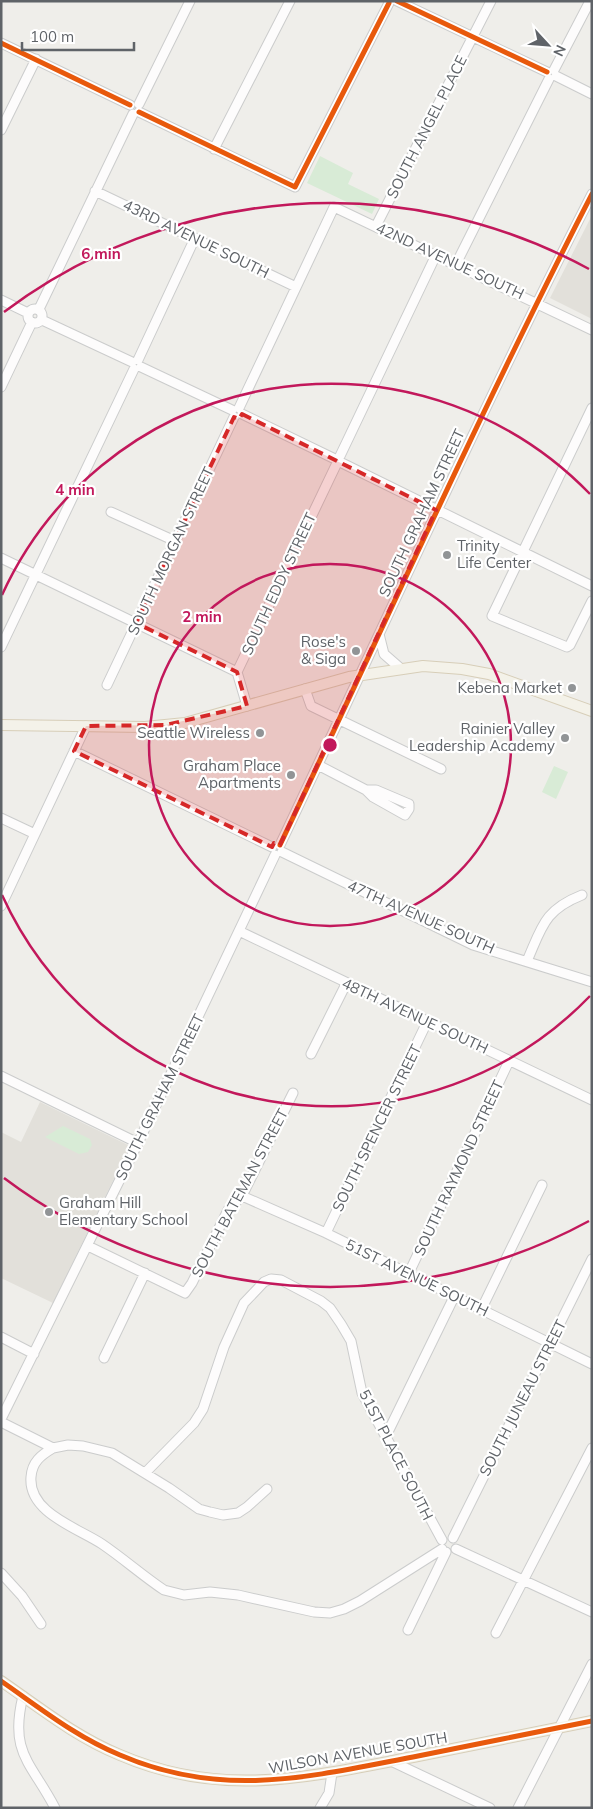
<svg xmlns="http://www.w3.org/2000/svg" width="593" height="1809" font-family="Mulish,sans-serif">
	<rect width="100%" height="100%" fill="#efeeea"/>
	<path fill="#e2e0da" d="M592,215V319L550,298Z
		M40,1102L130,1146L53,1303L1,1278V1132L21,1142Z"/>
	<path fill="#d8ebd6" d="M320,156L353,173L348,184L379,199L372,214L307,183Z
		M554,766L568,772L556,799L542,792Z
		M63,1126L90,1139L92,1145L88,1152L79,1154L45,1137Z"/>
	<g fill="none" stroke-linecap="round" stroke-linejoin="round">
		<g stroke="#cbcccc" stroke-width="11">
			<path id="minor" d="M397,1L547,72
				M1,43L130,105
				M554,70L590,1
				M556,76L592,94
				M139,104L190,1
				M139,112L295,187L389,3
				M1,130L36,59
				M214,149L290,1
				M95,191L296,287
				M376,226L491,1
				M456,264L549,79
				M1,300L28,313
				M28 316a7 7 0 1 1 14 0a7 7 0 1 1-14 0Z
				M39,309L133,114
				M42,320L132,362
				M138,360L195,238
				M141,367L232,410
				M1,387L32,322
				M239,408L334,207L592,330
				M592,408L492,616L567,647L570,645L592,601
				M242,414L333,458
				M340,456L436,255
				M342,463L592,586
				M111,512L175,541
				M1,558L237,672
				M379,634L384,654L400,668
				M1,647L134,369
				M107,685L234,417
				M305,689L311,706L441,769
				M247,706L237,672L336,465
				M74,751L272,847
				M318,765L366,790H376L409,804V809L405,815L373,797L366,790
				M1,818L35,834
				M280,845C383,628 482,408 592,194
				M282,852L473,945L592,982
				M1,906L86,726
				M239,931L592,1100
				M527,961C542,927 544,910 582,895
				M311,1054L346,984
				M1,1076L138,1143
				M242,1196L326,1233L592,1364
				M326,1233L427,1022
				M88,1246L185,1293L192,1283L228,1210L242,1196L293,1093
				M408,1275L509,1061
				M481,1310L542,1185
				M1,1337L34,1354
				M104,1358L145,1273
				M1,1419L138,1143L275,855
				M1,1422L53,1448L68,1445L83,1446L112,1453L169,1488L199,1509L210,1512L223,1515L238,1513L247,1507L267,1489
				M386,1436L454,1297
				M53,1448C41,1455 32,1462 31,1477C28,1513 78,1528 102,1544C124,1559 143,1576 164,1590L184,1595L210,1592L238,1595L314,1612L330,1613L344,1609L360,1601L442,1549
				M145,1473L194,1423L203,1409L224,1347L244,1303L264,1282L271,1279L281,1280L321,1301L330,1308L341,1324L351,1341L362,1393L442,1540
				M453,1538L592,1259
				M456,1549L592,1612
				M1,1573L22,1596L41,1624
				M408,1630L446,1552
				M496,1633L592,1448
				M23,1696C9,1753 31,1762 55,1808
				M391,1761L490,1808
				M320,1808L329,1793L332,1773
				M518,1808L592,1664"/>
		</g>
		<g stroke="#d7ceb8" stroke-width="12">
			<path id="major" d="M1,725L145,727L185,723L349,677L423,666L462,669L489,674L592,711
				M1,1681C40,1708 76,1737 120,1755C222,1799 309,1777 413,1757C473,1745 532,1733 592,1721"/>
		</g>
		<use href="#minor" stroke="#fdfcfc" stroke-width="9"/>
		<use href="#major" stroke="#f4f2e9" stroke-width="10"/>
		<g stroke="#fff" stroke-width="8">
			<path id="cycleway" d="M397,1L547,72
				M1,43L130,105
				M139,112L295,187L389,3
				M280,845C383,628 482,408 592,194
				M1,1681C40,1708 76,1737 120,1755C222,1799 309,1777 413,1757C473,1745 532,1733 592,1721"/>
		</g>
		<use href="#cycleway" stroke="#e8590c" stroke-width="5"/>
	</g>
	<path fill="#d62828" fill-opacity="0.2" stroke="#d62828" stroke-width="4" stroke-dasharray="10 6" stroke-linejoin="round" d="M242,414L436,510L280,845L274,843L272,847L74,751L86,726L166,725L247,706L237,672L136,623L234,417L239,419Z"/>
	<g fill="none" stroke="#c2185b" stroke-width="2.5">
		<circle cx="330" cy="745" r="181"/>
		<path d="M590 996A361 361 0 0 1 2 895M2 595A361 361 0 0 1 590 494"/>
		<path d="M589 1221A542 542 0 0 1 4 1178M4 312A542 542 0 0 1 589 269"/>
	</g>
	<g fill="#919496" stroke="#fff" stroke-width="2">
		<circle cx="447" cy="555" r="5"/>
		<circle cx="356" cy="651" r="5"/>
		<circle cx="572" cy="688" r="5"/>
		<circle cx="260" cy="733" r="5"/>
		<circle cx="565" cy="738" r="5"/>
		<circle cx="291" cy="775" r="5"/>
		<circle cx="49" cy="1212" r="5"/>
	</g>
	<g text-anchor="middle" stroke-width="4.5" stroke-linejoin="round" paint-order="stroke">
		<g font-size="15" fill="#5f6368" stroke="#fff">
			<text transform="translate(427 127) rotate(-63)" y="5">SOUTH ANGEL PLACE</text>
			<text transform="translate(196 239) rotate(26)" y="5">43RD AVENUE SOUTH</text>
			<text transform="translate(450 261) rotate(25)" y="5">42ND AVENUE SOUTH</text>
			<text transform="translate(422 513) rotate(-65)" y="5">SOUTH GRAHAM STREET</text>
			<text transform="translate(171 551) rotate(-65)" y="5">SOUTH MORGAN STREET</text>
			<text transform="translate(279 584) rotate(-65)" y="5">SOUTH EDDY STREET</text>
			<text transform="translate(421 917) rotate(24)" y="5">47TH AVENUE SOUTH</text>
			<text transform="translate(415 1016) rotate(25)" y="5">48TH AVENUE SOUTH</text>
			<text transform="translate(160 1097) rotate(-64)" y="5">SOUTH GRAHAM STREET</text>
			<text transform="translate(377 1128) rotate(-64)" y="5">SOUTH SPENCER STREET</text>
			<text transform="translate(459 1168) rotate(-65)" y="5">SOUTH RAYMOND STREET</text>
			<text transform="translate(240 1193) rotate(-62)" y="5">SOUTH BATEMAN STREET</text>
			<text transform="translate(417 1278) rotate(26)" y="5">51ST AVENUE SOUTH</text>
			<text transform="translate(523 1398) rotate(-63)" y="5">SOUTH JUNEAU STREET</text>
			<text transform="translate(396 1455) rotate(63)" y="5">51ST PLACE SOUTH</text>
			<text transform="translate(358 1753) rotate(-10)" y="5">WILSON AVENUE SOUTH</text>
		</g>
		<g font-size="15" fill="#5f6368" stroke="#fff" text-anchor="end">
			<text x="457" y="551" text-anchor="start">Trinity<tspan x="457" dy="17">Life Center</tspan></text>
			<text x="346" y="647">Rose's<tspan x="346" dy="17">&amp; Siga</tspan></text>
			<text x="562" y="693">Kebena Market</text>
			<text x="555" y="734">Rainier Valley<tspan x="555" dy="17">Leadership Academy</tspan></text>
			<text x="250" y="738">Seattle Wireless</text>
			<text x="281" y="771">Graham Place<tspan x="281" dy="17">Apartments</tspan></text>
			<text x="59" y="1208" text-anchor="start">Graham Hill<tspan x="59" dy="17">Elementary School</tspan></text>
		</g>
	</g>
	<circle cx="330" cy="745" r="8" fill="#c2185b" stroke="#fff" stroke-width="2.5"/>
	<g font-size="15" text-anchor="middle" font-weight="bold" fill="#c2185b" stroke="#fff" stroke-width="4.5" stroke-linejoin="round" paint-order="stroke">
		<text x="101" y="259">6 min</text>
		<text x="75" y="495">4 min</text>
		<text x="202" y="622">2 min</text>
	</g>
	<rect width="593" height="1809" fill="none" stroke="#5f6368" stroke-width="5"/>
	<g transform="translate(548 45) rotate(116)" stroke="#ffffff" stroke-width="4" paint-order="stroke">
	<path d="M0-4L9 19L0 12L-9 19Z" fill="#5f6368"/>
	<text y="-8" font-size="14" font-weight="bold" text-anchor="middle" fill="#5f6368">N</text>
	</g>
	<path d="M22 42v8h112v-8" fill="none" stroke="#5f6368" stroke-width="2.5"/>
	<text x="30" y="42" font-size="15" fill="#5f6368" stroke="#ffffff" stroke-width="4" paint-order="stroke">100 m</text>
</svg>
